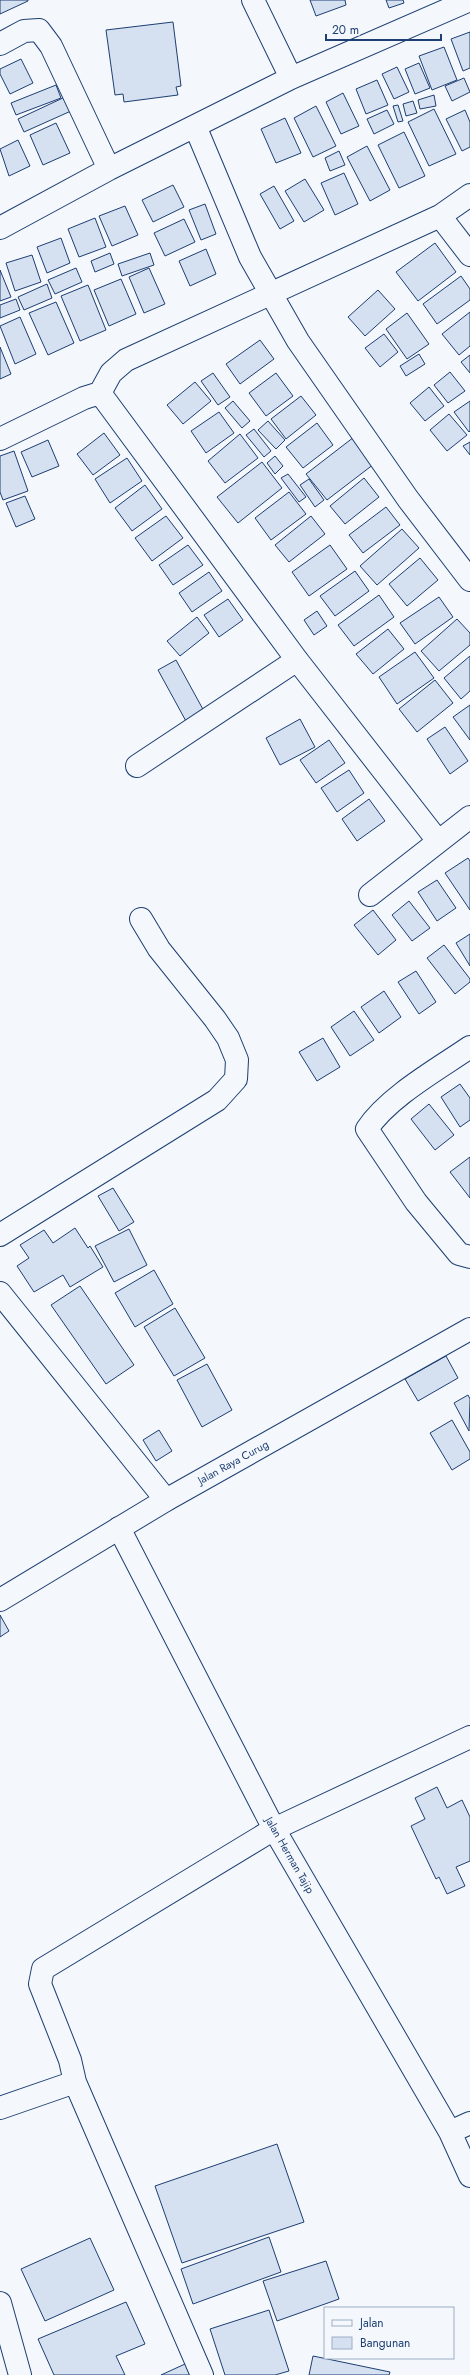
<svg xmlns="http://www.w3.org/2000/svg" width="470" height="2375" font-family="Jost,sans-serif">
	<rect width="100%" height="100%" fill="#f4f7fb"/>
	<path fill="#d5e0f0" stroke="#1d3f73" d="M0,0H28V1L0,14Z
		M310,0H345L346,5L316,16Z
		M386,0H403L404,3L389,8Z
		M173,22L181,86L176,87L178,95L124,102L123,94L115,95L106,30Z
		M470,32V68L463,71L451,39Z
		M444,47L457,80L432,90L419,56Z
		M21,59L33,83L10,94L0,74V69Z
		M419,63L430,88L415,94L405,69Z
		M397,67L409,92L394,99L382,74Z
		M464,78L470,92L452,101L445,86Z
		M377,80L388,105L366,114L356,89Z
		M56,85L61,98L16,115L11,103Z
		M343,93L359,126L341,134L326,102Z
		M434,95L436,106L420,109L418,100Z
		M65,97L71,111L24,132L18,119Z
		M413,101L417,113L406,116L403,104Z
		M398,105L403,121L398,122L393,106Z
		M316,106L336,146L313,157L294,118Z
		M434,109L456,154L429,166L408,122Z
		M387,110L394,124L374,134L367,119Z
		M465,110L470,122V147L462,151L446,119Z
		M285,118L301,153L276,163L261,129Z
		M56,123L70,153L43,165L30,135Z
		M404,132L425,176L399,188L378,145Z
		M18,140L30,166L9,176L0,149Z
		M367,146L390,190L370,201L347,157Z
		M339,151L345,165L330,171L325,158Z
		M344,173L358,204L335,215L321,183Z
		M305,179L324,210L304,222L285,191Z
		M173,185L184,207L153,222L142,200Z
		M274,186L294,221L280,229L260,194Z
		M205,204L216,234L201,240L189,210Z
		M125,206L138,235L112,246L99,216Z
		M95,218L106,247L79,257L68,229Z
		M184,219L195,242L165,256L154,233Z
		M61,238L70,263L47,273L37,247Z
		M435,243L456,272L418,301L396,272Z
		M206,249L216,274L190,286L179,261Z
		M110,253L114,264L95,272L91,261Z
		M150,253L154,265L122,276L118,264Z
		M32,255L41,282L15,291L6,263Z
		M76,268L82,282L55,294L48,280Z
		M149,268L165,304L144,313L129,277Z
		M0,270L11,297L0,301Z
		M461,276L470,289V300L437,324L423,304Z
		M121,279L136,314L109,326L94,290Z
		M47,284L52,298L24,310L18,297Z
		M88,285L106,330L80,341L61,296Z
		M378,290L395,309L365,336L348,317Z
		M16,299L20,310L0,318V305Z
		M56,302L74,343L48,355L29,313Z
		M470,312V346L459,355L442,334Z
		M407,313L429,344L407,359L386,329Z
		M20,317L36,354L15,364L0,326Z
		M384,334L398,352L380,367L365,348Z
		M260,340L274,359L240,384L226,364Z
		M0,347L11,374L0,379Z
		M419,354L425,364L406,376L400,366Z
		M470,355V373L461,362Z
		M450,372L465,391L448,403L434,385Z
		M213,373L230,397L218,405L201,381Z
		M276,373L293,396L266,416L249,393Z
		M195,382L211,401L183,424L167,405Z
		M429,387L444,406L425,421L410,403Z
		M301,396L316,415L286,439L271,419Z
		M233,401L250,421L242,428L225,408Z
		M470,401V431L469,432L454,412Z
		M219,412L234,433L206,453L191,431Z
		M449,414L467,435L447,451L430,430Z
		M268,421L285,440L276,449L258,430Z
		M317,423L333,445L303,468L286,447Z
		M254,429L271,451L264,457L246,435Z
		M104,433L120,455L93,475L77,454Z
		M240,434L258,458L225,483L208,461Z
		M354,437L374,464L327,500L306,474Z
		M48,440L59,466L32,477L21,452Z
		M470,442V455L463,446Z
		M14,451L28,491L3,500L0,492V456Z
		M275,456L283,466L275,474L267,463Z
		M127,458L142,481L110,503L95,479Z
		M262,462L282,488L238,523L217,497Z
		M288,474L306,497L299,502L281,478Z
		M364,478L379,497L345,524L330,506Z
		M309,479L324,500L315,507L300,485Z
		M145,485L162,509L132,531L115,508Z
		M289,492L306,514L271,540L255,518Z
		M25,496L35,519L16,527L6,503Z
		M386,507L400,525L363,553L349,535Z
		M166,516L183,538L152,561L135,538Z
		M311,516L325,534L289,562L275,545Z
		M402,529L419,548L377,585L360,566Z
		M188,545L203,565L173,585L159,565Z
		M330,545L347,569L309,596L292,572Z
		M420,558L438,580L407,606L389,584Z
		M355,571L369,591L335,616L320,596Z
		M209,572L222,591L192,612L179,593Z
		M379,595L394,617L354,646L338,625Z
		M439,597L453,617L415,644L400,623Z
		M228,599L243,620L219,637L204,615Z
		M317,611L327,626L314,635L304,620Z
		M197,617L209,633L180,656L167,641Z
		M457,619L470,633V645L439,671L421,651Z
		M388,629L404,649L373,674L356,654Z
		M415,652L434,678L397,704L379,677Z
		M470,656V691L461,699L444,678Z
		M176,660L205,713L187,723L158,670Z
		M435,680L453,703L417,732L399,709Z
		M470,705V740L453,717Z
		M300,719L315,747L280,765L266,738Z
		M445,727L468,761L450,774L427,739Z
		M329,740L345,763L316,783L300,760Z
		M349,770L364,793L337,812L321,788Z
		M369,799L385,821L357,841L342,819Z
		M468,858L470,861V910L445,873Z
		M437,880L456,908L437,921L418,892Z
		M409,901L430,928L412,941L392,915Z
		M373,910L396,940L378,955L354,925Z
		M470,934V966L456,943Z
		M444,945L470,979V982L455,994L427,958Z
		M416,971L436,1002L419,1014L398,982Z
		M384,991L401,1017L379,1033L361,1007Z
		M354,1011L374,1040L350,1056L331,1027Z
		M323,1038L340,1067L317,1081L299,1052Z
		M460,1084L470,1098V1120L460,1127L441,1097Z
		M429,1104L454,1135L435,1150L411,1119Z
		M470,1157V1198L450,1172Z
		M113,1188L134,1222L119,1231L98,1196Z
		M75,1228L88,1248L90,1246L103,1267L70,1287L63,1275L34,1292L17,1266L29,1258L20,1245L44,1230L53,1243Z
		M129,1229L147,1265L114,1282L95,1246Z
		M154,1270L173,1304L135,1327L115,1293Z
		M80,1286L134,1365L106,1384L51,1305Z
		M175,1308L205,1358L174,1376L144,1327Z
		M446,1356L458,1378L418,1401L405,1379Z
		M207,1364L232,1410L202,1427L177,1380Z
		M468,1395L470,1399L469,1431L454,1403Z
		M452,1420L470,1452V1459L452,1470L430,1433Z
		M159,1430L172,1451L156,1461L143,1440Z
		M0,1615L9,1631L0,1637Z
		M437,1787L447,1808L462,1800L470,1817V1861L456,1867L465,1886L447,1894L439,1877L436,1879L411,1826L425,1819L415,1798Z
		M277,2144L304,2222L182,2263L155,2186Z
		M269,2237L281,2272L193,2304L181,2269Z
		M90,2238L114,2290L45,2321L21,2269Z
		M326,2261L339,2299L277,2321L263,2281Z
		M126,2302L145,2344L116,2356L125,2375H54L38,2339Z
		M269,2310L289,2371L275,2375H225L210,2329Z
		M313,2356L390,2372L389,2375H309Z
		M185,2364L190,2375H161Z"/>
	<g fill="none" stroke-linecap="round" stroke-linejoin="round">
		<g stroke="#1d3f73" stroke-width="24">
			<path id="street" d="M253,0L291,78
				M0,44L24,31L39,30L51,46L109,169
				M195,126L250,257L298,341L408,499L470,580
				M440,216L470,255
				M0,228L109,169L291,78L470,0
				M100,393L111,373L126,360L440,216L470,195
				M0,439L84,398L100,393L297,660L438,841
				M137,766L297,660
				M370,895L470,817
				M470,1047C438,1069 388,1097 367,1129L416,1202L459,1254L470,1257
				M0,1235L217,1100L236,1079L237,1060L228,1038L215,1019L159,949L141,919
				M0,1293L166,1500
				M119,1528L274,1829L450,2132L470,2176
				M75,2082L70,2060L40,1984L43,1969L274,1829L470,1737
				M0,2108L75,2082L202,2375
				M450,2132L470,2123
				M0,2303L20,2375"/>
		</g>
		<g stroke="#1d3f73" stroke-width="24">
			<path id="secondary" d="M0,1600L166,1500L470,1329"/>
		</g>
		<use href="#street" stroke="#f4f7fb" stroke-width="22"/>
		<use href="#secondary" stroke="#f4f7fb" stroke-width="22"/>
	</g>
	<g text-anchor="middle" stroke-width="3" stroke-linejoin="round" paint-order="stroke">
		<g font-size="11" fill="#1d3f73" stroke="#f4f7fb">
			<text transform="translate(233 1462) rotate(-29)" y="4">Jalan Raya Curug</text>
			<text transform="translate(290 1855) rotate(60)" y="4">Jalan Herman Tajip</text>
		</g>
	</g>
	<rect x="324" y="2307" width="130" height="52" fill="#f4f7fb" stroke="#9eadc5"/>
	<rect x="332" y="2320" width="20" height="6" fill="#f4f7fb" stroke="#9eadc5"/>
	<text x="360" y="2327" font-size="12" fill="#1d3f73">Jalan</text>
	<rect x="332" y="2337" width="20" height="12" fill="#d5e0f0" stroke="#9eadc5"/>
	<text x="360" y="2347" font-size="12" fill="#1d3f73">Bangunan</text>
	<path d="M326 34v6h115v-6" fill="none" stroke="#1d3f73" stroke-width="2"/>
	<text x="332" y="34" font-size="12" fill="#1d3f73" stroke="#f4f7fb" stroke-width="3" paint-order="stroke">20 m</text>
</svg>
